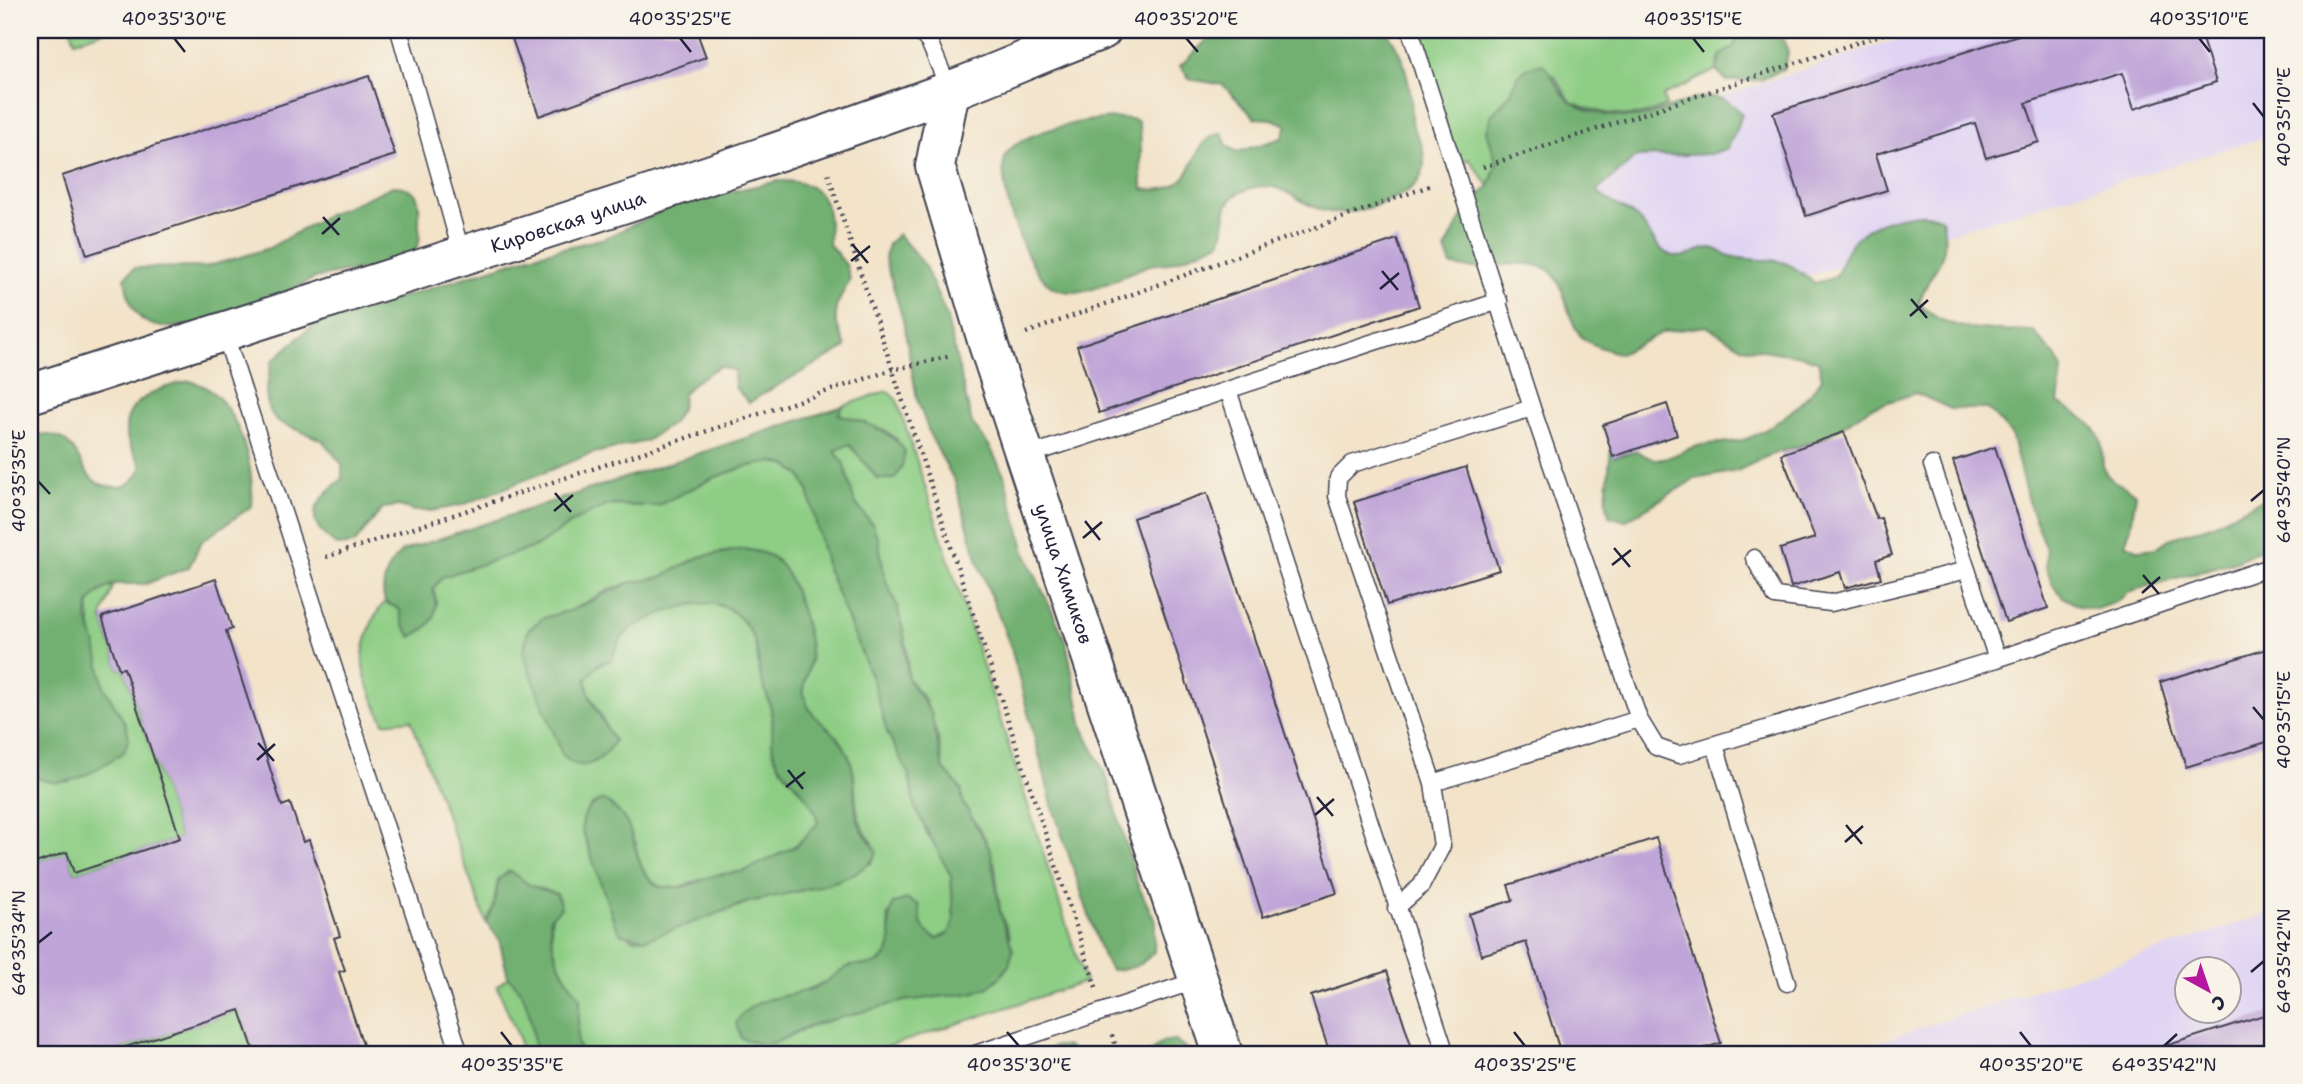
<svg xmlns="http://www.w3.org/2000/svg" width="2303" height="1084" font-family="'Shantell Sans',sans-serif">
	<rect width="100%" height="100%" fill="#f7f3e8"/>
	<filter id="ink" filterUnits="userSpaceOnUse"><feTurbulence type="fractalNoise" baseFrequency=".0143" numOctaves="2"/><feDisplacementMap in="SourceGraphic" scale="14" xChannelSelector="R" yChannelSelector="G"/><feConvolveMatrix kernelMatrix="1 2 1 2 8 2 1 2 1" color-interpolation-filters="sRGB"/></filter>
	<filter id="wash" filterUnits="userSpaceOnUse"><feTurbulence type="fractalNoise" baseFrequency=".00686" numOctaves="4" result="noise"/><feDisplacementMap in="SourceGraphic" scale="28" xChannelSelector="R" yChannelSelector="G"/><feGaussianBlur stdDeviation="1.57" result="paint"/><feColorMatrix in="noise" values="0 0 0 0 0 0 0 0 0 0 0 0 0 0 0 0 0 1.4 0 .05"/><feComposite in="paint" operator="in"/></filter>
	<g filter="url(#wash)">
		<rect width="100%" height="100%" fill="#f2e3c9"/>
		<path fill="#e0d4f4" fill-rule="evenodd" d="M1927,30H2273V135L1605,337L1542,154Z
			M2273,912V1054H1842ZM2188,968H2230V1010H2188Z"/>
		<path fill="#8dcd84" stroke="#587860" stroke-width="2" fill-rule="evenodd" d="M71,30H108L75,41Z
			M1417,30H1733L1739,36L1733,48L1721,55L1716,70L1663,96L1666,106C1634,122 1603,115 1571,102L1554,75L1517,77L1511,93L1491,116L1487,132L1497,164L1489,186L1469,159L1458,163Z
			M887,391L897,400L1085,982L865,1054H580L577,1041L580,997C554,965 544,934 557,894L531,886L509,871L498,879L493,909L486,922L411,720L384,723C377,707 368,689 364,672C359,652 371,617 385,602L399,609L403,624L437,604L433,589L442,577L537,546L578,519L608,505L657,506L713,478L744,467L773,462L789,466L801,476L808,490L827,568L873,681L895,747L909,775L927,835L938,847L951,876L954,920L950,933L937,939L925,933L920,920L887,915L892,944L885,957L874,965L848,967L820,985L782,998L768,999L774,1043C828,1016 895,998 956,995L1010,936L1000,912L995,865L985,838L963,803L961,789L943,768L939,741L925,700L908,679L907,649L897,606L885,579L872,524L855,503L843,462L835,451L849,443L878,479L898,440L887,432L838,414L843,406ZM743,549C753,551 765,552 774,558C793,573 813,638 810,662C808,676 800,684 805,699C813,725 839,732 849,757C862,788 846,811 873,843L872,863L812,888L750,902L645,939H632L615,924L582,829L636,842C637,858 642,883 661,887C679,891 693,881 709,877C720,873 730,875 741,872C765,866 805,843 818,823C811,788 785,782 775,757C770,744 774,728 772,715C770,700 764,687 760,674C758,662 758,647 753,637C732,595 699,599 663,613C637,623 618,631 612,660C597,664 585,671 587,689L614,741L559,744L523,653L528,630L544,618L572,610L610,589L661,577L699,557Z
			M114,584L102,617L119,669L124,668L180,838L74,873L67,853L30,865V776L50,782L96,768L124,752C133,720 114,715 104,688C101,679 86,609 89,603C93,594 106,589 114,584Z
			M508,977C531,994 532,1027 535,1054H521L519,1038L497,986Z
			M240,1010L255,1054H104Z"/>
		<path fill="#72b072" stroke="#4a6956" stroke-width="2" d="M1226,30H1386C1402,52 1408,73 1411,100C1412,108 1411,119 1413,126C1416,135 1422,142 1423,151C1430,186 1403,195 1377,205C1361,211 1347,215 1330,212C1295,206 1281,173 1241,192C1218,203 1229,224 1220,242C1204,249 1187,257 1171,262C1164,265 1157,263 1150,265C1121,274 1092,299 1059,290C1028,282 994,181 1006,155C1017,130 1114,111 1138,121C1145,145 1137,166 1143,189C1204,197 1183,140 1222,133L1227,146L1238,152L1282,138L1287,125L1272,119L1255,118L1223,85L1190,79L1180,66L1210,37Z
			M1733,30H1769L1773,36L1785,41L1788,54L1783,69L1761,80L1727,81L1716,70L1721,55L1733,48L1739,36Z
			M1543,64C1554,75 1560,95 1573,103C1592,115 1626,120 1648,115C1680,107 1716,79 1742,115L1728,148L1711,154L1636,157L1597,191C1609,205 1630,208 1641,222C1651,234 1657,252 1674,256C1688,260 1696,248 1710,248C1718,248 1723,254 1730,256C1774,267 1773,247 1814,283C1844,277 1835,274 1846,252C1858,229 1882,220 1905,216C1921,213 1927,212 1942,219C1952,264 1931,265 1919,303C1946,335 1995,329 2033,331L2055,356L2062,369L2058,403C2077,413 2101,425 2102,449C2103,459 2101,468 2108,476C2113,483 2129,488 2136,493L2131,527L2125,543L2139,550L2156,548L2169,539L2211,525L2273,494V544L2236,561L2131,591L2116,602L2097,609L2079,606L2064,598L2053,585L2046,567V550L2028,501L2011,434L1988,409H1951L1916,393L1870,408L1823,439L1770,455L1737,471L1695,479L1625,521L1609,516L1606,499L1611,447L1614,457L1638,451C1663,470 1672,452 1698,446C1714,442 1731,444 1746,439C1771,430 1808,401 1822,378L1818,361L1802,356L1742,347L1706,326L1663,332L1620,354C1609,350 1595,347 1585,340C1563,321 1568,276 1543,267C1513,257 1481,275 1451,265L1445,250L1466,208L1489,186L1497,164L1487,131L1491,116L1511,93L1517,77L1529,67Z
			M778,181C825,180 831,203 829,244L846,265L850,279L836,307V322L846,347C814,367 780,382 749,403L735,387L734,371L720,366L693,383L683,394L681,409L673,423L646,441L590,454L462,505L431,511H415L399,506L383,508L354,544L338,546C301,521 313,503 342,479V464L322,440L276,421L268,407L266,392L272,361L325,315L410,295L534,255L605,238L679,203Z
			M393,186C423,187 419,203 419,226C420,235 421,244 414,251C387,275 344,267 313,279C302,283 295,291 285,295C254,308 172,342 143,320C130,310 127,292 125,277L134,268L205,267L244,256L269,248L328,215Z
			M898,234L924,264L946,315L972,423L990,447L1004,475L1026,555L1066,641L1083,727L1107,778L1137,883L1155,921L1154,952C1140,967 1130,970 1111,970L1103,957L1053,808L1011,648L978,562L955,482L930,435L917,399L903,320L885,259L888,244Z
			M190,381C237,392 255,465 252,506L202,541L189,567L146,584H114L99,592L89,603L87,618L96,645L104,687L125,723L129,737L124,752C103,765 77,785 52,782C44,781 38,777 30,776V434C41,434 53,434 62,439C86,453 79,488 118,487C131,486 137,477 142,467C138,458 129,447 127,437C119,401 162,386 190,381Z
			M843,406L838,414C862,421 891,430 905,451L902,467L894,479H878L849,444L835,451L843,462L855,503L872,524L878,538L885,579L897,606L904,634L908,679L931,713L943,768L961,789L963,803L991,851L1000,912L1013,950L1009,965L1000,977L988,987L972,993L904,1001L808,1026L774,1043H757L741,1038L736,1023C753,992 792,1000 821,985C830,980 839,970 848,967C861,962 873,969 884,958C899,942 882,924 894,903L907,899L919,905C920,922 921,931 937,939L949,933L954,920L951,876L915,808L909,775L887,732L873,681L827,568L808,490L801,476L789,466L773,462L744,467L713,478L657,506L608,505L578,519L537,546L442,577L433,589C440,614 434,626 411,637L403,624L399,609L385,602C379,583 389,564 402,551Z
			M743,549C755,551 769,553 778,562C793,574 811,637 810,657C810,672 800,683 805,699C812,722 834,727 845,748C861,780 849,799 860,826C864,836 873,842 877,853C860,887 776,893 742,904C710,916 678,929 645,939L621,934L615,924L582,829C582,814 588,805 602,800C647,822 624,865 660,887H683L716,875L745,871L796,846L818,823C812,793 787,782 775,757C769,744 774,728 772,715C770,701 764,688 760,674C758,662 758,648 753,637C733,595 699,599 663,613C637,623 618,631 612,660L600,663L586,679L590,698L614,741C604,762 578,776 562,754L527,664L523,653L528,630L543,618L572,610L628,583L661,577L699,557Z
			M510,871L531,886L557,894L561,908L550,918C550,949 560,973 580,997L577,1041L580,1054H535C532,1027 531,994 508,977L499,939L486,922L493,909L499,879Z
			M1175,1040L1194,1054H1149L1162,1042Z
			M1056,1046H1066L1080,1054H1037Z"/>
		<g id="blocks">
			<path fill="#bfa5d8" d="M509,30H696L706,57L539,116Z
				M2034,30H2199L2216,82L2134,109L2122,73L2026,103L2039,142L1986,158L1975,123L1876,154L1887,190L1806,216L1773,113Z
				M369,76L395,155L87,255L62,176Z
				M1397,239L1419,306L1099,413L1077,346Z
				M1667,404L1677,435L1613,457L1603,425Z
				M1844,432L1877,519L1881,518L1892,555L1876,560L1881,578L1845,588L1840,572L1791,587L1780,549L1815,538L1781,454Z
				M1995,447L2048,608L2006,622L1953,461Z
				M1466,467L1499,570L1387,605L1354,502Z
				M1207,493L1337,893L1263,917L1133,518Z
				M216,579L232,629L226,631L282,806L290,803L303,842L309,840L340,936L334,938L345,970L339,972L366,1054H255L240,1010L104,1054H30V865L67,852L74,873L180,838L124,668L119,669L102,617Z
				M2273,647V740L2186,767L2160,682Z
				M1656,838L1721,1043L1686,1054H1561L1526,942L1481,955L1469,914L1513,900L1508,885Z
				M1387,971L1414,1054H1330L1311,996Z
				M2273,1012V1054H2163L2162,1047Z"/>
		</g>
	</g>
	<g filter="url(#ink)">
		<use href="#blocks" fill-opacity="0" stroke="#413f50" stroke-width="2"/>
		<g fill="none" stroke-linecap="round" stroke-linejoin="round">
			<g stroke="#413f50" stroke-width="19">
				<path id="lane" d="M399,30L462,255
					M919,30L930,44L950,91
					M1410,30L1532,408L1352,464L1338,478L1337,496L1433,783L1639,719
					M224,332L460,1054
					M1228,390L1446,1054
					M1532,408L1639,719L1656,747L1679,755L1997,659L2273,566
					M1026,456L1499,301
					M1932,465L1997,659
					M1754,558L1775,596L1831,603L1967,570
					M1715,745L1787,983
					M1396,908L1421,886L1442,846L1433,783
					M975,1054L1198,980"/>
			</g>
			<g stroke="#413f50" stroke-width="42">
				<g id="secondary">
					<path id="s1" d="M950,91L935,166L989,347L1223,1054"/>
					<path id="s2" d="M30,394C336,294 646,202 949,91C1000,72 1050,49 1102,30"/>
				</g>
			</g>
			<path stroke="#413f50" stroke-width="4.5" stroke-dasharray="2 5" stroke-linecap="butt" d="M1483,167L1895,30
				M828,174L1096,987
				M1026,333L1432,185
				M326,557L892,370L951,356
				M1112,1035L1118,1054"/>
			<use href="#lane" stroke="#fff" stroke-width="16"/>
			<use href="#secondary" stroke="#fff" stroke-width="38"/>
		</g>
	</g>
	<path fill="none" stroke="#22223b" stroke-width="2.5" d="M174,38L185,52M680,38L691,52M1186,38L1198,52M1693,38L1704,52M2199,38L2210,52M2253,103L2264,117M323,217L339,235M322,234L340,218M852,244L868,263M851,261L870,246M1382,271L1398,290M1380,289L1399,273M1911,299L1927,318M1910,316L1928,300M38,481L50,494M555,493L571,512M2251,501L2264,490M554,511L573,495M1085,521L1100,540M1083,538L1102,522M1614,548L1630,567M1612,565L1631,550M2143,575L2159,594M2142,593L2160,577M2253,707L2264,720M258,743L274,761M257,760L275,744M788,770L803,789M786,787L805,772M1317,797L1333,816M1315,815L1334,799M1846,825L1862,844M1845,842L1863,826M38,943L52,932M2251,972L2264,961M501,1032L512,1046M1007,1032L1019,1046M1514,1032L1525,1046M2020,1032L2031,1046M2164,1046L2177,1034"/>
	<g text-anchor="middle" stroke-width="5" stroke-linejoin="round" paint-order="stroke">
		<g font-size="19" fill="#22223b" stroke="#f7f3e8">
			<text dy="7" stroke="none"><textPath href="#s2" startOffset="565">Кировская улица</textPath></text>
			<text dy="7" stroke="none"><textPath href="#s1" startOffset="504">улица Химиков</textPath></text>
		</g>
	</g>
	<rect width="2303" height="1084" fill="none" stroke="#f7f3e8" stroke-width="77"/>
	<g transform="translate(2208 990) rotate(140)"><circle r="33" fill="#f7f3e8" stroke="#a29fa3" stroke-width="2"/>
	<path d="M0-5L12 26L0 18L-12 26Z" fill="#b5179e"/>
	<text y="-10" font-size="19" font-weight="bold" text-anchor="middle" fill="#22223b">С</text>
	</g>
	<rect x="38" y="38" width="2226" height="1008" fill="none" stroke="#22223b" stroke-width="2.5"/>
	<g font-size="18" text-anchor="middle" fill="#22223b">
		<text x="174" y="25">40°35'30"E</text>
		<text x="680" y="25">40°35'25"E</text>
		<text x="1186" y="25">40°35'20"E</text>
		<text x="1693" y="25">40°35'15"E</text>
		<text x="2199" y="25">40°35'10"E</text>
		<text transform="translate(2284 117) rotate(-90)" y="6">40°35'10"E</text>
		<text transform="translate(19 481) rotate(-90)" y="6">40°35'35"E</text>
		<text transform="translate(2284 490) rotate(-90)" y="6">64°35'40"N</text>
		<text transform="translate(2284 720) rotate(-90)" y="6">40°35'15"E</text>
		<text transform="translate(19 943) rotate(-90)" y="6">64°35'34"N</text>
		<text transform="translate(2284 961) rotate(-90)" y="6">64°35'42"N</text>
		<text x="512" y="1071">40°35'35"E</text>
		<text x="1019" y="1071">40°35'30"E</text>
		<text x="1525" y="1071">40°35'25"E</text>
		<text x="2031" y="1071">40°35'20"E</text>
		<text x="2164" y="1071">64°35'42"N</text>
	</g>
</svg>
